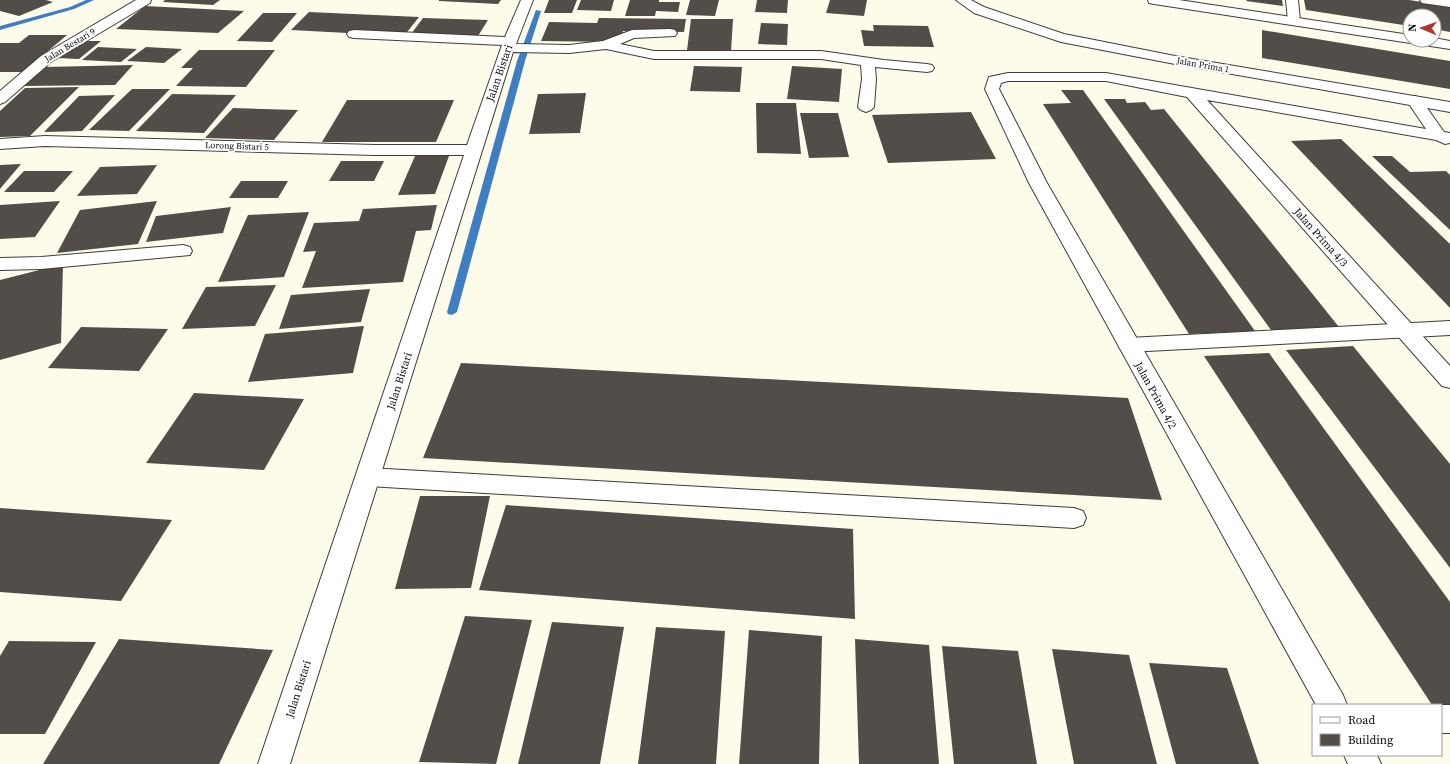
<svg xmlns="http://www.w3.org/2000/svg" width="1450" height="764" font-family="'Source Serif 4',serif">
	<rect width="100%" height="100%" fill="#fdfcea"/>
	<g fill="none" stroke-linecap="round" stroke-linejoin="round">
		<path fill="#3f7ec2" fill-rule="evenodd" d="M86,0H94L74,9L0,30V26L70,7Z
			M536,10L541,11L525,61L457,312L452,315L448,314L447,312L517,61Z"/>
	</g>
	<path fill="#524d48" d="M0,0H46L53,2L19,16L0,11Z
		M165,0H220L213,5L163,2Z
		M439,0H501L498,4L439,1Z
		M549,0H577L572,13H544Z
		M581,0H614L611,11L577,10Z
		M630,0H659V2H680L678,12L656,11L655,16H625Z
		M690,0H719L715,16L686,15Z
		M757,0H788L787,13L755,12Z
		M830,0H867L864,16L826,13Z
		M1247,0H1282L1283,6L1246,1Z
		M1304,0H1409L1450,6V32L1434,29V16H1410V26L1306,10Z
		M145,6L244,11L218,33L116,29Z
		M309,12L419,17L404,36L291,30Z
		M263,13H297L272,42L237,41Z
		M423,18L488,20L478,36L411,34Z
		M599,18L686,19L684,32L623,31L621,39L611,42L541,41L549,22L597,23Z
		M691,19H733L731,51L687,50Z
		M761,23L788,24L787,45L758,44Z
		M873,25L928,26L934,47L864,46L861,30L874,31Z
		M1262,30L1450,61V89L1262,58Z
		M29,35H67L23,72H0V43H19Z
		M79,41H101L79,59L57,58Z
		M98,47L137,49L121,62L82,60Z
		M146,47L182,49L164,63L127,61Z
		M199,50H275L246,87L176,86L193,68H181Z
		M133,65L115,85L24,86L45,67Z
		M694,66L742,67L740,92L690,91Z
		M792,66L842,69L839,102L787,99Z
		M79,87L30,136L0,137V111L25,88Z
		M132,89H170L129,131L89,130Z
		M1061,90H1083L1255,331L1189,334L1043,104L1071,103Z
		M586,93L580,133L529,134L538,94Z
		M172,94L236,95L204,133L136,131Z
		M115,95L82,131L44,132L79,96Z
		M1104,99H1125L1127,103L1145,102L1151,110L1164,109L1339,327L1271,330Z
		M347,100H454L436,142H322Z
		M756,103H796L801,154L757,153Z
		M233,108L298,110L274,140L205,138Z
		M971,112L996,159L888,163L872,115Z
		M800,113H838L849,157L809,158Z
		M1341,139L1450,244V308L1291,141Z
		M415,156H449L435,194L398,195Z
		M1372,156H1392L1410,172L1446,171L1450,175V230Z
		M341,161H384L374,181H329Z
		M21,164L0,189V165Z
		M157,165L137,194L77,196L100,167Z
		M24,171H73L54,192H4Z
		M241,181H288L278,198H229Z
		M60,201L35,237L0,239V205Z
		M157,201L138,244L57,253L80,210Z
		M437,205L431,230L416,231L403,282L302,288L316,251L303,252L314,223L359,221L363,209Z
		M231,207L223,233L146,242L156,216Z
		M309,212L284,277L218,282L248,215Z
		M63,264L61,343L0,360V280Z
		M276,285L255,326L182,329L206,287Z
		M370,289L361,322L279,329L291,295Z
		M364,326L353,373L248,382L265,334Z
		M81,327L168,329L139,371L48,368Z
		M1353,346L1450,464V568L1286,350Z
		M1269,353L1450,602V706L1441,707V705H1432L1204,356Z
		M461,363L1128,398L1162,500L423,458Z
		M194,393L304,399L264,470L146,463Z
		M420,496H490L471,588L395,589Z
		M506,505L853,529L855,619L479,590Z
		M0,508L172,520L121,601L0,592Z
		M465,616L532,620L496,764L419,762Z
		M552,622L624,627L600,764H518Z
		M656,627L725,631L716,764H638Z
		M749,630L822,636L819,764H739Z
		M119,639L273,650L219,764H43Z
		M855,639L929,645L939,764H859Z
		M9,641L96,642L45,734H0V656Z
		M942,646L1018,651L1037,764H954Z
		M1052,649L1129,655L1157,764H1074Z
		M1149,663L1227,668L1259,764H1176Z"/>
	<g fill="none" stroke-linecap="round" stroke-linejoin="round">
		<g stroke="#3d3d3d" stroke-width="2">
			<path id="service" d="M1286,0H1298L1300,21L1298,24H1290L1288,21Z
				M1420,0H1450V7L1422,3Z
				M1450,321V335L1128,352L1121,350L1118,345L1121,340L1128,338Z
				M368,468L1074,508L1083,511L1086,518L1083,525L1074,528L368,486L360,484L356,477L360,470Z
				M1441,705H1450V733H1441Z"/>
		</g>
		<g stroke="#3d3d3d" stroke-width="2">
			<path id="minor" d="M136,0H151L150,3L51,62L5,102L0,104V91L41,56Z
				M521,0H533L516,44L569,45L603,41L632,30L670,29L675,30L677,33L675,36L634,38L620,44L654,51H821L884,60L927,64L932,65L934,68L932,71L927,72L875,67L876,79L874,107L871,110L866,112L861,110L858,107L862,79L861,65L821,59H654L606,49L569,53L513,52L290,764H258L464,155H375L45,146L0,149V139L45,136L375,145H467L502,45L354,38L349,37L347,34L349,31L354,30L505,37Z
				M1148,0H1179L1410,35V40H1434V38L1450,41V49L1154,4L1149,3Z
				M1008,73H1106L1426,129L1407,101L1410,98L1415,96L1420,98L1444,132L1450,133V143L1445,144L1436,140L1207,100L1450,366V388L1442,386L1187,97L1106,81H1008L1001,83L999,89L1047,183L1343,695L1347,705H1316L1029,183L985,89L989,77Z
				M183,245L190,247L192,251L190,255L41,269L0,270V258L41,257Z
				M1344,755H1377L1381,764H1348Z"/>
		</g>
		<g stroke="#3d3d3d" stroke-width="2">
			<path id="tertiary" d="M956,0H971L984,7L1064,34L1175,56L1450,102V112L1175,64L1061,42L974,13Z"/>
		</g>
		<use href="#service" fill="#fff" fill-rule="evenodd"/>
		<use href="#minor" fill="#fff" fill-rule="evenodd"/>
		<use href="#tertiary" fill="#fff" fill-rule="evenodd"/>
	</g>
	<g text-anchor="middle" stroke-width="4" stroke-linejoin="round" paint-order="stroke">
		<g font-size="9" fill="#0a0a0a" stroke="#fff">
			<text transform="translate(70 45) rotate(-31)" y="3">Jalan Bestari 9</text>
			<text transform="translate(1203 65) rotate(10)" y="3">Jalan Prima 1</text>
			<text transform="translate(237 146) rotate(2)" y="3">Lorong Bistari 5</text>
		</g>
		<g font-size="11" fill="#0a0a0a" stroke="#fff">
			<text transform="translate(499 73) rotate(-71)" y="4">Jalan Bistari</text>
			<text transform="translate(1321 237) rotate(48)" y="4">Jalan Prima 4/3</text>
			<text transform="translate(399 381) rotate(-72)" y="4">Jalan Bistari</text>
			<text transform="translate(1156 395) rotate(61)" y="4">Jalan Prima 4/2</text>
			<text transform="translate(298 689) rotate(-72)" y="4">Jalan Bistari</text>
		</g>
	</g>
	<rect x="1312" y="704" width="130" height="52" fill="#ffffff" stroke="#9d9d9d"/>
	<rect x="1320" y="717" width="20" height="6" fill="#ffffff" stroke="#9d9d9d"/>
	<text x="1348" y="724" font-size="12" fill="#0a0a0a">Road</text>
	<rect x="1320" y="734" width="20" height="12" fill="#524d48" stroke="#9d9d9d"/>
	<text x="1348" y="744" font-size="12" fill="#0a0a0a">Building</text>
	<g transform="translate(1422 28) rotate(272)"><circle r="19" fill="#ffffff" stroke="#9d9d9d"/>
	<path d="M0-3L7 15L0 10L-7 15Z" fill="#ae382f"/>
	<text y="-6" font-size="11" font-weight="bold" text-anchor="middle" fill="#0a0a0a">N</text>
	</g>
</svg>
